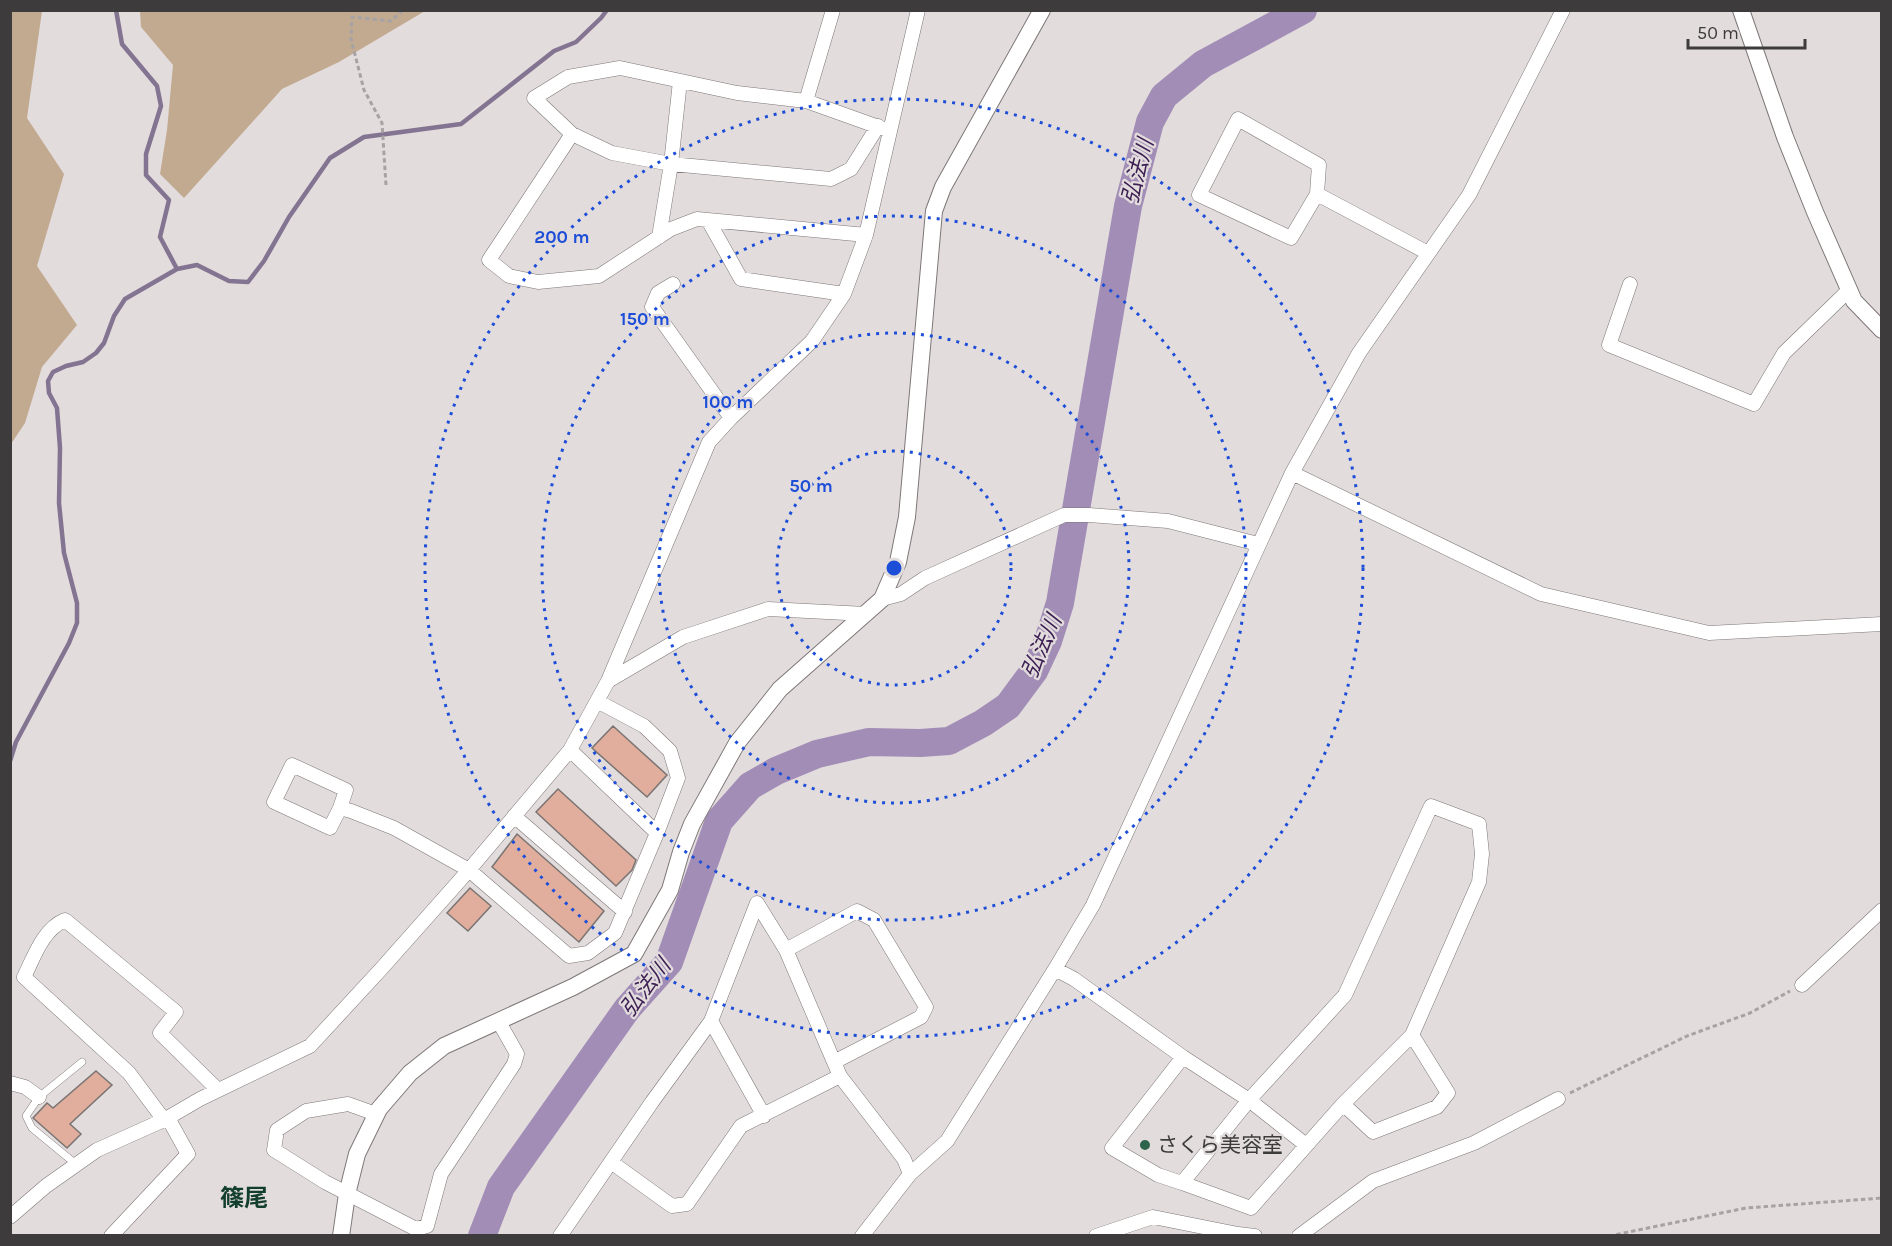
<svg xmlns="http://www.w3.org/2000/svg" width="1892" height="1246" font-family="Karla,'Noto Sans JP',sans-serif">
	<rect width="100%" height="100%" fill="#e3dcdd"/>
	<path fill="#c2aa91" d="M11,10L42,11L27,118L64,174L37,266L77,325L42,367L25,423L11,444Z
		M140,11V10L425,11L339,62L282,89L184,198L160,174L167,130L173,65L141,27Z"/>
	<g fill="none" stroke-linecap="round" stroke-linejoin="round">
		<path stroke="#837491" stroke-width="4.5" d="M116,10L122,44L157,86L161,106L146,154V175L169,200L160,237L177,269
			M10,761L16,742L69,643L77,623V603L64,553L59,503L60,448L57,408L49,393L48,381L53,372L66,366L83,362L96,353L104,343L114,316L125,299L177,269L197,265L229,281L248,282L264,261L289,217L330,158L364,137L461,124L554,51L576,42L601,18L607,10"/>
		<path stroke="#a18db6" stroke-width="28" d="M482,1236L501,1187L627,1009L669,962L719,821L750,786L776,771L817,754L869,742L920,743L949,741L983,723L1008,706L1034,671L1048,641L1060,603L1128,206L1150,122L1164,96L1203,64L1303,10"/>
	</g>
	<path fill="#e1ae9d" stroke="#797472" stroke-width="1.5" d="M613,726L667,775L647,797L592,748Z
		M558,789L636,860L632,870L616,886L536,812Z
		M517,834L604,911L579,942L492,867Z
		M470,888L491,906L468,931L447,913Z
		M96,1071L112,1085L70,1124L81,1134L67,1148L33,1118L47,1103L53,1108Z"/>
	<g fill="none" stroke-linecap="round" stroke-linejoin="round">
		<g stroke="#7e7778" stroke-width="8">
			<path id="service" d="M77,1165L32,1128L26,1116L39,1097L82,1062"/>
		</g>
		<g stroke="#7e7778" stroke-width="15">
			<path id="minor" d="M806,101L833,10
				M572,134L612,153L671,164L831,179L851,169L878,126
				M1317,194L1319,165L1238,119L1199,195L1291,238L1317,194L1428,253
				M708,220L741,279L844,294
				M866,235L697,219L671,229L599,276L538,282L509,276L489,260L572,134L534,98L568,77L620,68L737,93L806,101L890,131
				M659,237L671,164L680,81
				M673,284L658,293L652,307L731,418
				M1630,284L1609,345L1754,404L1784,353L1849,290
				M1292,473L1541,594L1709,633L1882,624
				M882,599L901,594L925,578L1064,515H1089L1168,521L1258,544
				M608,681L683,637L768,609L866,614
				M570,750L657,833
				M340,808L346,790L292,765L274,802L330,828L340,808L351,811L394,828L469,870L569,956L588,953L615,933L657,833L678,778L670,751L644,726L597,701
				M514,816L625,912
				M786,950L857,911L874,920L926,1007L921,1017L834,1062
				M1055,969L1074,979L1183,1057L1249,1100L1345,995L1431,806L1479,824L1482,854L1479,882L1412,1035L1343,1104L1251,1208L1182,1183L1249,1100L1306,1145
				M1802,985L1882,910
				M711,1021L764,1116
				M10,1083L25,1087L39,1097
				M1343,1104L1373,1132L1437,1107L1448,1093L1412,1035
				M376,1114L348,1104L306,1111L277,1130L274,1150L325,1182L416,1229L427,1226L441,1174L514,1064L517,1054L499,1022
				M164,1120L129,1073L24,977C34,957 43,929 65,920L176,1012L160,1033L218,1090
				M611,1162L672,1206L687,1204L741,1126L840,1076
				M1182,1183L1158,1175L1112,1148L1183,1057
				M10,1217L46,1186L97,1150L164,1120L200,1099L310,1046L382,968L469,870L570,750L608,681L709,442L731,418L812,341L844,294L866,235L918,10
				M111,1236L188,1154L168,1118
				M560,1236L652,1102L711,1021L757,903L786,950L840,1076L904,1159L910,1174
				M862,1236L910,1174L947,1141L1055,969L1093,905L1292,473L1359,353L1469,195L1563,10
				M1096,1236L1153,1217L1238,1234L1255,1236
				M1299,1236L1373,1181L1474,1143L1558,1099"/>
		</g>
		<g stroke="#7e7778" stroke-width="18">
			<path id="tertiary" d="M1741,10L1785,137L1815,212L1854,301L1882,330
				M341,1236L347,1194L357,1154L379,1109L410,1073L444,1046L573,987L634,954L670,890L681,852L692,824L737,743L780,689L882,599L898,562L907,517L934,211L943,187L1042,10"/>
		</g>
		<path stroke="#a7a2a3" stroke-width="3" stroke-dasharray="4.5 3" stroke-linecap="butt" d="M386,185L382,123L364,90L351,39L352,17L391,21L403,10
			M1570,1093L1687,1036L1750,1013L1790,991
			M1609,1236L1746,1208L1882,1198"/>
		<use href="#service" stroke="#fff" stroke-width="7"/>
		<use href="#minor" stroke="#fff" stroke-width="14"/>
		<use href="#tertiary" stroke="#fff" stroke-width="16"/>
	</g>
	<g fill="none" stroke="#1d4ed8" stroke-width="3" stroke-dasharray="3 6">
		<circle cx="894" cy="568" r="117"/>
		<circle cx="894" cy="568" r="235"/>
		<circle cx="894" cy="568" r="352"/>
		<circle cx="894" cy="568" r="469"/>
	</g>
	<circle fill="#2d644b" stroke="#e3dcdd" stroke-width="2" cx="1145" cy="1145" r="6"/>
	<g text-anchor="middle" stroke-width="4.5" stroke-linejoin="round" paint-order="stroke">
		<g font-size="21" fill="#3d3b3b" stroke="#e3dcdd" text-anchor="start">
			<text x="1157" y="1152">さくら美容室</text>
		</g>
		<g font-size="22" font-style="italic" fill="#3b1e52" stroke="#e3dcdd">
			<text transform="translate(1137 171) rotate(-75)" y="8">弘法川</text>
			<text transform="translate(1041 646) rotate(-66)" y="8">弘法川</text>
			<text transform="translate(645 987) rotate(-52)" y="8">弘法川</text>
		</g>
		<g font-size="24" font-weight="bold" fill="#123f2c" stroke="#e3dcdd">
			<text x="244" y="1206">篠尾</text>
		</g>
	</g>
	<circle cx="894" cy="568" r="9" fill="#1d4ed8" stroke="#e3dcdd" stroke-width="3"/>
	<g font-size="18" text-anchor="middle" font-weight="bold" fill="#1d4ed8" stroke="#e3dcdd" stroke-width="4.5" stroke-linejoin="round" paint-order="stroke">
		<text x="562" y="243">200 m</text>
		<text x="645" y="325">150 m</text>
		<text x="728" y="408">100 m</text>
		<text x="811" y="492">50 m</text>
	</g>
	<rect width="1892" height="1246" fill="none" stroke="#3d3b3b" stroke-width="24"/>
	<path d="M1688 39v9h117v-9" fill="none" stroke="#3d3b3b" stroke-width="3"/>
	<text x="1697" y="39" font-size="18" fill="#3d3b3b" stroke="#e3dcdd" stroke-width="4.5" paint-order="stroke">50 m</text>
</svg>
